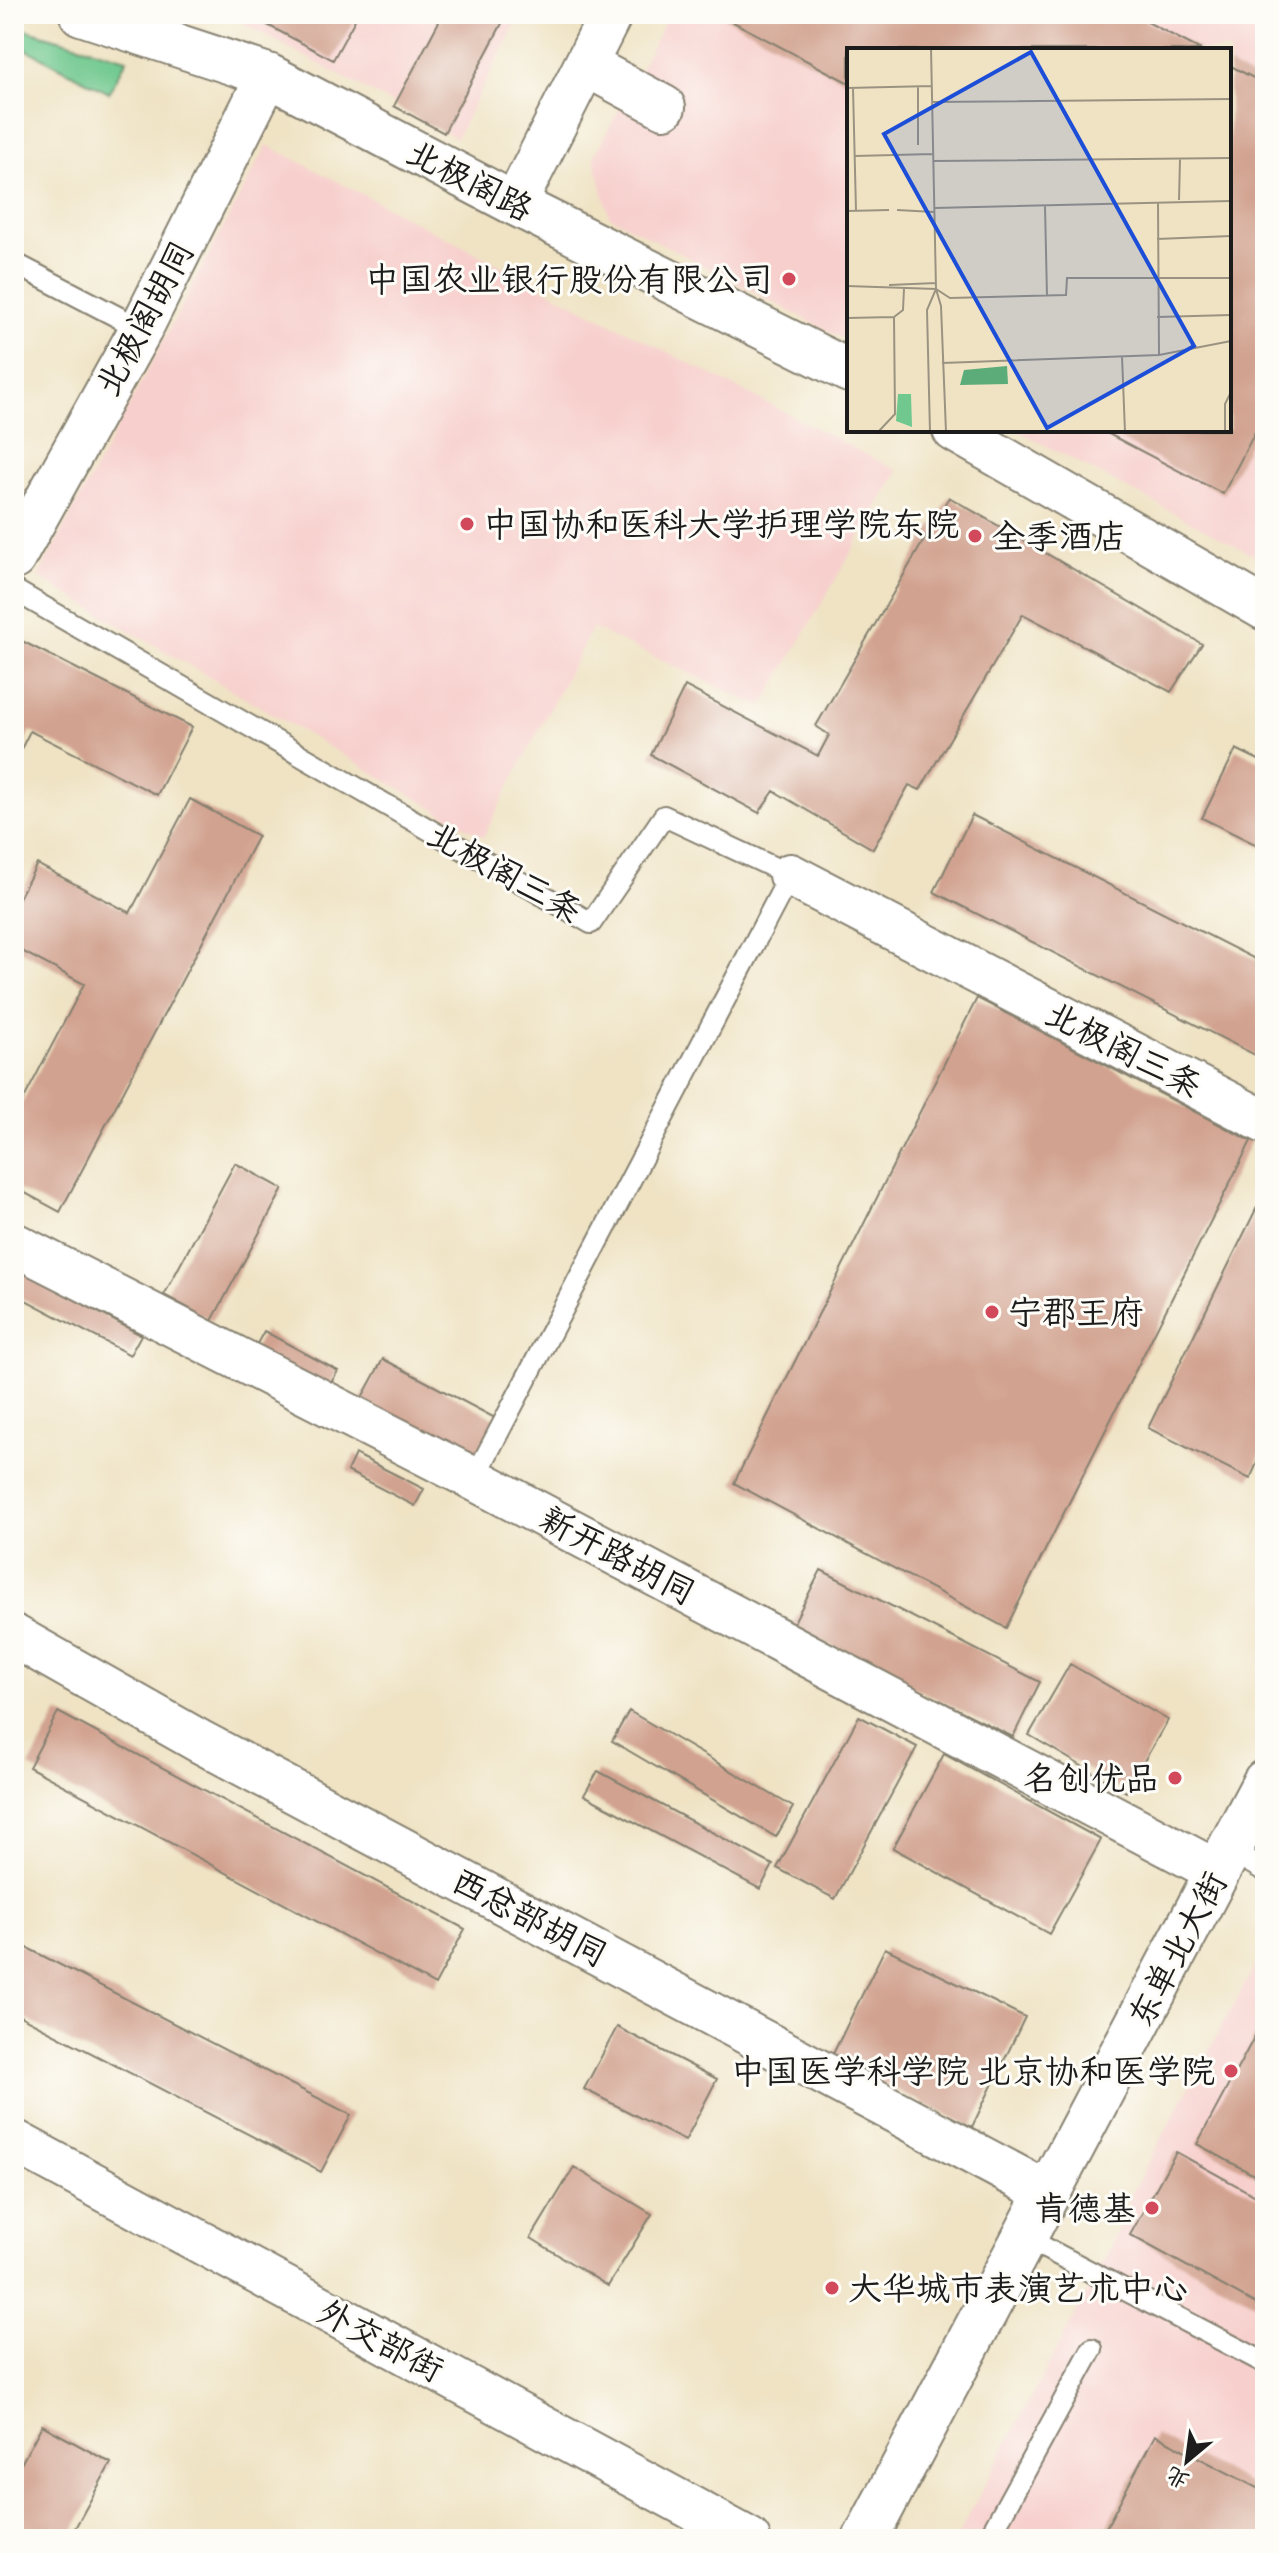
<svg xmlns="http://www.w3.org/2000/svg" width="1279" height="2553" font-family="Caveat,'LXGW WenKai TC',sans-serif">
	<rect width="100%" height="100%" fill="#fdfcf7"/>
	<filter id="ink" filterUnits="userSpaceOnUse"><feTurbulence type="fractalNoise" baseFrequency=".0125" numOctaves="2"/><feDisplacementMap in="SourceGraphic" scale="16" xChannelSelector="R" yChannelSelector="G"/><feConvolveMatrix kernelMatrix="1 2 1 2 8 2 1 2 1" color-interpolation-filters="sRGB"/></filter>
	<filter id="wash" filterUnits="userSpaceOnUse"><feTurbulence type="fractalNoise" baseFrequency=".006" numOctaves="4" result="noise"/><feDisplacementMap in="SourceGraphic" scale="32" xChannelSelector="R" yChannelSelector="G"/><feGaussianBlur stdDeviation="1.8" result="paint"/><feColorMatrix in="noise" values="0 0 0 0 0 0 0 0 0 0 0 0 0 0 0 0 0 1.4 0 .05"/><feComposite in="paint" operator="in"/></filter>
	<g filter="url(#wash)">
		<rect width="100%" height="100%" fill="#efe3c4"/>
		<path fill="#f7d0cd" d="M226,14H521L456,138Z
			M669,14H1265V561L1016,430H1229V50H849V342L609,216L594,157Z
			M267,145L898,471L762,707L592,628L483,837L38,577Z
			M1265,1947V2539H956L1109,2251L1131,2194Z"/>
		<path fill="#70c88e" stroke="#467255" stroke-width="2" d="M14,26L127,59L109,93L14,43Z"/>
		<g id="blocks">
			<path fill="#d1a28f" d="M247,14H358L333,60Z
				M443,14H507L444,133L394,106Z
				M718,14H1132L1201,50H849V83Z
				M1229,65L1265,84V413L1223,494L1101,430H1229Z
				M949,497L1202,644L1171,692L1023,614L920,790L909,785L873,849L774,791L759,813L651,755L685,686L818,756L829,735L816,726Z
				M14,637L192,727L157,795L30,731L14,763Z
				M1236,749L1265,763V849L1202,818Z
				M190,799L258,836L60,1212L14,1187V1113L16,1114L84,984L14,947V907L37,864L130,913Z
				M972,815L1265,964V1045L1259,1057L934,892Z
				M977,998L1251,1141L1006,1628L734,1483Z
				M235,1163L283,1189L212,1321L164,1295Z
				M1265,1191V1445L1250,1479L1148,1428Z
				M18,1269L141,1335L130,1355L14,1294V1276Z
				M264,1331L338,1371L326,1391L253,1351Z
				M383,1359L495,1418L473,1461L360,1401Z
				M355,1454L424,1489L415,1506L347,1471Z
				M821,1570L1040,1682L1013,1737L792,1626Z
				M1070,1664L1168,1720L1126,1792L1029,1735Z
				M629,1711L793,1807L776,1837L612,1741Z
				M58,1712L465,1929L435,1985L29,1767Z
				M859,1716L917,1747L835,1899L777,1868Z
				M944,1754L1101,1840L1049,1934L893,1848Z
				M598,1771L773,1865L760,1889L584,1795Z
				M14,1941L351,2115L321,2172L14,2013Z
				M885,1948L1025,2017L972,2127L831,2058Z
				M1265,2017V2181L1197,2144Z
				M617,2027L717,2079L685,2141L584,2089Z
				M1176,2152L1265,2201V2309L1130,2235Z
				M574,2167L652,2214L608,2286L531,2238Z
				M42,2425L111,2463L69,2539H14V2477Z
				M1155,2435L1265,2492V2539H1100Z"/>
		</g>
	</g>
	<g filter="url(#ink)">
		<use href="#blocks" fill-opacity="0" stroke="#868070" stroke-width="2"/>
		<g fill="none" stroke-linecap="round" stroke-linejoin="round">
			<g stroke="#868070" stroke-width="24">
				<path id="service" d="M14,263L141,329
					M14,590L591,923L664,816L790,875L474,1479
					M1229,1850L1265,1871
					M1024,2237L1265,2363
					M988,2539L1092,2349"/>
			</g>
			<g stroke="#868070" stroke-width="46">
				<path id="minor" d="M81,14L268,75L515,204L849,371
					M586,65L664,107
					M515,204L611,14
					M954,430L1265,609
					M14,558L141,329L268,75
					M790,875L1265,1122
					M14,1244L474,1479L1218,1872
					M14,1636L199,1741L1048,2193
					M14,2141L749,2539"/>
			</g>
			<g stroke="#868070" stroke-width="48">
				<path id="primary" d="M865,2539L1265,1782"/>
			</g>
			<use href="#service" stroke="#fff" stroke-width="20"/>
			<use href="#minor" stroke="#fff" stroke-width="42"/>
			<use href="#primary" stroke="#fff" stroke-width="44"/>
		</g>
	</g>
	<g fill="#d1495b" stroke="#fdfcf7" stroke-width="3">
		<circle cx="789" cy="279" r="8"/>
		<circle cx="467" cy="524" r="8"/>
		<circle cx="975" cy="536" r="8"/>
		<circle cx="992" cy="1312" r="8"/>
		<circle cx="1175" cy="1778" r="8"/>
		<circle cx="1231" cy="2071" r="8"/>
		<circle cx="1152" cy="2208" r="8"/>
		<circle cx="832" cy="2288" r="8"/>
	</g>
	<g text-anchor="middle" stroke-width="6" stroke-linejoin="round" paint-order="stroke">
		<g font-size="34" fill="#1c1c1c" stroke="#fdfcf7">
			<text transform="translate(470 180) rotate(27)" y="12">北极阁路</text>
			<text transform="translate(144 318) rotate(-62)" y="12">北极阁胡同</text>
			<text transform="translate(505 872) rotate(29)" y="12">北极阁三条</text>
			<text transform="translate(1124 1049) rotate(27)" y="12">北极阁三条</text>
			<text transform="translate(618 1555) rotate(28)" y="12">新开路胡同</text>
			<text transform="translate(530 1917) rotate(28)" y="12">西总部胡同</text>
			<text transform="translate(1177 1949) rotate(-62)" y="12">东单北大街</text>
			<text transform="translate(381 2340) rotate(28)" y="12">外交部街</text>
		</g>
		<g font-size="34" fill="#1c1c1c" stroke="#fdfcf7" text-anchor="end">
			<text x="773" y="291">中国农业银行股份有限公司</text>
			<text x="483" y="536" text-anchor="start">中国协和医科大学护理学院东院</text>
			<text x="991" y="548" text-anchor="start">全季酒店</text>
			<text x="1008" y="1324" text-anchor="start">宁郡王府</text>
			<text x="1159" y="1790">名创优品</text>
			<text x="1215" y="2083">中国医学科学院 北京协和医学院</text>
			<text x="1136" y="2220">肯德基</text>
			<text x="848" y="2300" text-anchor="start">大华城市表演艺术中心</text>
		</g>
	</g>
	<g transform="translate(847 48)">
		<rect width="384" height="384" fill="#efe3c4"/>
		<path d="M51,346H64L65,379L49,373Z" fill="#70c88e"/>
		<path d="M160,318L161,336L113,337L117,322Z" fill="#5cac79"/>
		<path fill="none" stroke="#9b9381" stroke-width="2" d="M84,0L89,241L94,258L99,384M71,39V97M0,40L85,38M6,40L9,163M85,54L384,51M8,108L86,106M86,113L384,110M332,152L333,111M311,154L312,307M198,158L200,248M87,160L384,153M50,162L87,164M0,163L42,162M310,191L384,188M42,237L89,235M0,238L89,241L103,250L219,247L220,230H384M310,269L384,267M0,270L47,269L56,262L57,241M275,308L278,384M95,315L312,307L384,293M31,384L48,366L47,269M83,384L80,262L89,241M378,384V356L384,344"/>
		<path fill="#1d4ed8" fill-opacity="0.15" stroke="#1d4ed8" stroke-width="4" d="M184,4L347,298L200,380L37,86Z"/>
		<rect width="384" height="384" fill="none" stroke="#1c1c1c" stroke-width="4"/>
	</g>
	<rect width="1279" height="2553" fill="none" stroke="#fdfcf7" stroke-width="48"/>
	<g transform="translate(1187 2461) rotate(209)" stroke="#fdfcf7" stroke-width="6" paint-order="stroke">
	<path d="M0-6L14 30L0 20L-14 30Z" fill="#1c1c1c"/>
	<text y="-12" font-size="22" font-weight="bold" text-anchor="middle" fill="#1c1c1c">北</text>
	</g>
</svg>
